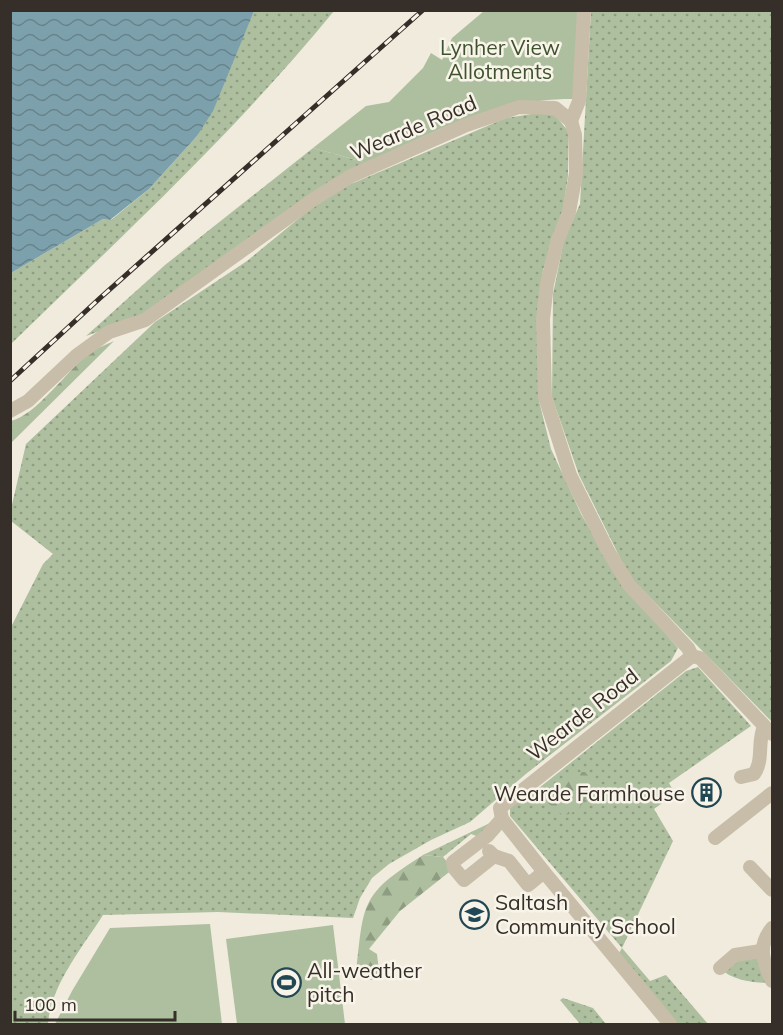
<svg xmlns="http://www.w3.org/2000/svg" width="783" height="1035" font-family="Mulish,sans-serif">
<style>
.grass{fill:url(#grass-dots)}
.forest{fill:url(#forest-firs)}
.garden{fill:#adbf9e}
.water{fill:url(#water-waves)}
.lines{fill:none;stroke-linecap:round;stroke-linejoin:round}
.minor{stroke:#c8bda9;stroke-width:14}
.rail-casing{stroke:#362f29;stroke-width:5}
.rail{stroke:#f8f4e9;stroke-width:3;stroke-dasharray:9;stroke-linecap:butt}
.labels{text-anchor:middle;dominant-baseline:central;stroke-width:5;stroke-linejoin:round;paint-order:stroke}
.park-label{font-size:21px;fill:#3e522e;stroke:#f8f4e9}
.street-label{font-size:21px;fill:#362f29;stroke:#f8f4e9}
.poi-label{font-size:21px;fill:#362f29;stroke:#f8f4e9;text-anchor:start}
</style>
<defs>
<pattern id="grass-dots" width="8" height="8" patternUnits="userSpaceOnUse" patternTransform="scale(1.5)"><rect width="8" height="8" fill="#adbf9e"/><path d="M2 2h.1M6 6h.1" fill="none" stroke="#8e9c81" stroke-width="1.8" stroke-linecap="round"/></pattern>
<pattern id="forest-firs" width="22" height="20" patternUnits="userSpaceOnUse" patternTransform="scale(1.5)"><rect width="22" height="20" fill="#adbf9e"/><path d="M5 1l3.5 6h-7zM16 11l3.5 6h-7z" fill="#8e9c81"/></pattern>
<pattern id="water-waves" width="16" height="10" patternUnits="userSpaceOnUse" patternTransform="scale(1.5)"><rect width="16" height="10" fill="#7da1ac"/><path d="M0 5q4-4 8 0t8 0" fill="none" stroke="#67848c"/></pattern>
</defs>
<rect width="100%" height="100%" fill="#f0ebdd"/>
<g class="grass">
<path d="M254,11h80c-97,119 -213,226 -323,333v-71l92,-54 8,1 38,-31 48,-53z"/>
<path d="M591,11h181v711l-143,-146 -50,-101 -27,-78 1,-103 11,-54 16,-36z"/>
<path d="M538,113l17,2 13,16v45l-6,40 -19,54 -5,39 1,92 12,48 30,65 38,66 59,68 -7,13 -144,112 -57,49 -39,18 -42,24 -17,14 -12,20 -7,20 -135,-6 -115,3c-21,33 -52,70 -55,109h-37l-1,-395 33,-65 10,-10 -42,-33v-12l15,-65 129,-122 92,-61 62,-51 35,-23 162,-69z"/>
<path d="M313,148l54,15 -220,151 -61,22 79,-71z"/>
<path d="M698,667l53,59 -82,57 6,11 -21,15 19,32 -51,107 28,33 16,-6 42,49h-31l-58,-71 3,-5 -112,-132v-8l29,-20 147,-117z"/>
<path d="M490,823l-11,14 -8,-3 -28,23 -20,-2z"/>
<path d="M761,951l11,32c-17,0 -40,-2 -52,-15z"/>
<path d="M563,998l30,10 13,16h-26l-20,-24z"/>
</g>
<g class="forest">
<path d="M114,341l-103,102v-22c24,-5 57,-51 78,-68 7,-5 17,-8 25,-12z"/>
<path d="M573,772h12l10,12 -17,26 -14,6 -16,-13 -1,-4z"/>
<path d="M423,855l20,2 10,12 -53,42 -31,38 8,5 2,17 -6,9 -11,-2 -6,-4c8,-72 4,-79 67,-119z"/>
</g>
<g class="garden">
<path d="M484,11h94l-5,88c-81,0 -135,31 -206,64l-54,-15 53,-42 23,-4 34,-34 8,-15 11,7 10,-22z"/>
<path d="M210,924l12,100h-167l17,-33 38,-63z"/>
<path d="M333,925l12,99h-108l-11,-85z"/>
</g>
<path class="water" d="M11,10l243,1 -41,100 -16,25 -48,53 -39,31 -7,-1 -92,54z"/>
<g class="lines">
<g class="minor">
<path d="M571,121l8,-20 5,-91"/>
<path d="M10,411l18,-10 48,-45 33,-24 36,-12 169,-121 37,-23 113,-50 55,-19 36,1 16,13 4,14 1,38 -7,39 -12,30 -10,42 -4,35 2,78 25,78 38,76 21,34 59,63 4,8 8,2 72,76"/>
<path d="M741,777l13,-3c10,-14 3,-32 10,-47"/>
<path d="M715,838l57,-45"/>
<path d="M489,851l5,5 15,5 19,24 16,-13"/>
<path d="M494,856l-30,24 -10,-12 -1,-6 34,-26 15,-17"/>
<path d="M750,867l22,23"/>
<path d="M772,928c-15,19 -9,33 0,53"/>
<path d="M720,968l15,-13 26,-4"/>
<path d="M670,1024l-126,-152 -42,-53 -2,-11 192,-152"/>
</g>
<defs>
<path id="rail" d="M10,381l89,-82 324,-289"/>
</defs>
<use href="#rail" class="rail-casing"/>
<use href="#rail" class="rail"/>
</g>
<defs>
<symbol id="building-ring" viewBox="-11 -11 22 22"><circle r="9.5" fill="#f8f4e9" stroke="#214754" stroke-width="1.5"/><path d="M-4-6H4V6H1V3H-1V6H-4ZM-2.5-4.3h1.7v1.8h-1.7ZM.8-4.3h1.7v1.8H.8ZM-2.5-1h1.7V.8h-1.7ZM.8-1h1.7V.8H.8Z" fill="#214754"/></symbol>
<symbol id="school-ring" viewBox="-11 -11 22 22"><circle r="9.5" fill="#f8f4e9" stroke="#214754" stroke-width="1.5"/><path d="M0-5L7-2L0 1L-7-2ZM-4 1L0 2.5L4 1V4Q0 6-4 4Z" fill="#214754"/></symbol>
<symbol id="stadium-ring" viewBox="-11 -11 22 22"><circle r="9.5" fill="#f8f4e9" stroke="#214754" stroke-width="1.5"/><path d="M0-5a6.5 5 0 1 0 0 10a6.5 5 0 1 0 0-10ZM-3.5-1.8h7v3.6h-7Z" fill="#214754"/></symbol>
</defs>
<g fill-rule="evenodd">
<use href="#building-ring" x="690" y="776" width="33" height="33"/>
<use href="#school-ring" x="458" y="898" width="33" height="33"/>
<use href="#stadium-ring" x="270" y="966" width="33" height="33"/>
</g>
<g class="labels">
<g class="park-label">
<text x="500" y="47">Lynher View<tspan x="500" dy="24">Allotments</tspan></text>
</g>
<g class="street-label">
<text transform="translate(413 127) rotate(-23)">Wearde Road</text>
<text transform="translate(582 714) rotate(-38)">Wearde Road</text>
</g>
<g class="poi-label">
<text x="685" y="793" text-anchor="end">Wearde Farmhouse</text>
<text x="495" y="902">Saltash<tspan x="495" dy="24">Community School</tspan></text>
<text x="307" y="970">All-weather<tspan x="307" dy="24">pitch</tspan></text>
</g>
</g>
<rect width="783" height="1035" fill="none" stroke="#362f29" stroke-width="24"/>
<path d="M15 1011v9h160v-9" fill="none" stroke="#362f29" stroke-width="3"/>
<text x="24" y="1011" font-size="18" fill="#362f29" stroke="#f8f4e9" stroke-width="4.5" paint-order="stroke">100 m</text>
</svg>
